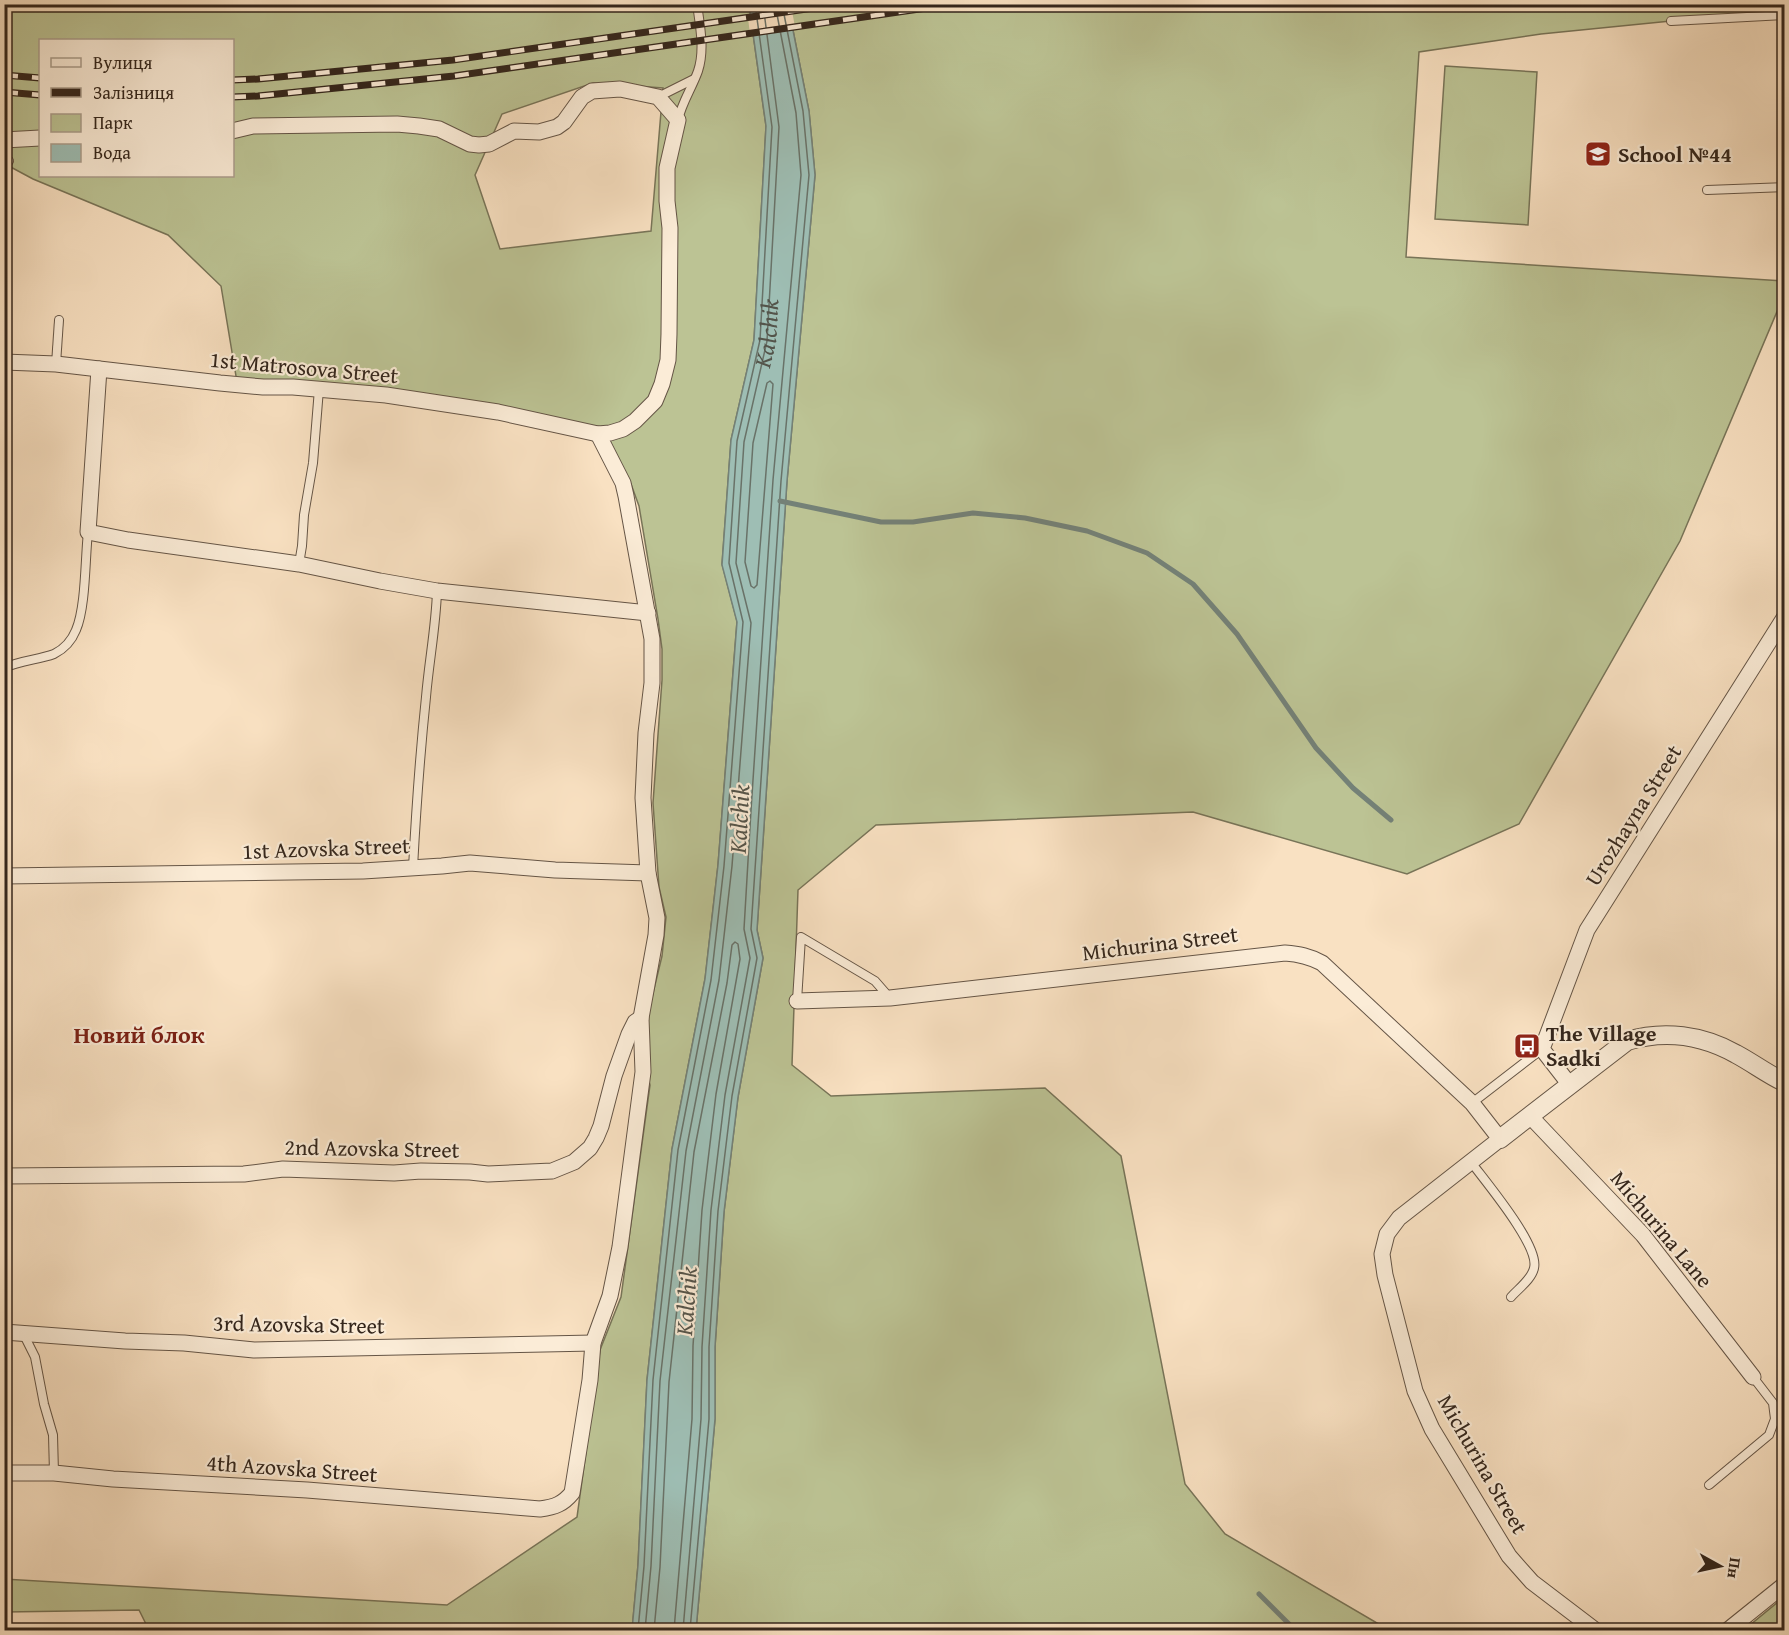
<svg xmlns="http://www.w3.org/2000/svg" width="1789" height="1635" font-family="'Gentium Book Plus',serif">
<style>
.green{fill:#bcc394;stroke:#787458;stroke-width:1.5;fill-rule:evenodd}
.water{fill:#9ebeb4;stroke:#748177;stroke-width:1.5}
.pier{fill:#f9e1c2}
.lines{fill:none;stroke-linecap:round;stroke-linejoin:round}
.shore{stroke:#697268;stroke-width:1.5}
.stream{stroke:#748177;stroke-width:5}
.service-casing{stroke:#655546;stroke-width:10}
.minor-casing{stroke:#655546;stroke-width:17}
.tertiary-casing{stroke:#655546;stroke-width:20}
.service{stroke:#fbecd7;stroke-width:8}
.minor{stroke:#fbecd7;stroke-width:15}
.tertiary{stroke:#fbecd7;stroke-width:18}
.rail-casing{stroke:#34261c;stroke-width:7}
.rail{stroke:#fbecd7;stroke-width:4.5;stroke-dasharray:14;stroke-linecap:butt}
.labels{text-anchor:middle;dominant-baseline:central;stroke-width:4.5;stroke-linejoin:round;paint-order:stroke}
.poi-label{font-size:22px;font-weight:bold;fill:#34261c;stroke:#fbecd7;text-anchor:start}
.street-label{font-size:22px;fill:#34261c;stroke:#fbecd7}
.water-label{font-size:24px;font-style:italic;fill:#54544a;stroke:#fbecd7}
.neighbourhood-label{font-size:24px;font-weight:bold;fill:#7a1f14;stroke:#fbecd7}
</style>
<rect width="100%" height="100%" fill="#f9e1c2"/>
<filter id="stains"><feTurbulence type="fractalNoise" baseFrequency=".00333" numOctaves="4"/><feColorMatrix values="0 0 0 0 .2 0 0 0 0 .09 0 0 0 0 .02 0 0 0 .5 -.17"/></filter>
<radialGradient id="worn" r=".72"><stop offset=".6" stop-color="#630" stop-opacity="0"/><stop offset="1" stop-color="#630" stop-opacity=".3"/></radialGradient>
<g class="green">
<path d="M5,5h744l17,121 -12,214 -23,100 -9,124 15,57 -19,244 -13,114 -33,170 -25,231 -9,185 -6,65h-483l-10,-20 -134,2 -1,-33 443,26 130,-88 23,-167 21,-53 29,-212 -10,-38 22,-91 4,-39 -7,-30 -6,-84 9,-123v-31l-4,-30 -19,-113 -8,-22 -34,-48 -206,-41 -154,-13 -16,-96 -53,-51 -135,-56 -28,-15zM40,40h192v136h-192zM593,83l70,5 -12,143 -151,18 -25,-74 27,-61z"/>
<path d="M788,5h996v10l-113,6 -130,13 -122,18 -13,205 378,24v14l-104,246 -161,283 -112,50 -214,-62 -317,13 -78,65 -6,175 39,31 214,-8 76,68 64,328 40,50 164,96h-693l19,-211v-72l9,-135 14,-115 25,-139 -6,-28 8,-119 22,-330 28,-306 -6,-64z"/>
<path d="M1445,66l92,6 -9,153 -93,-6z"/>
<path d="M1784,1597v33h-40z"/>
</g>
<path class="water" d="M749,5h39l21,106 6,64 -28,306 -22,330 -8,119 6,28 -25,139 -14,115 -9,135v72l-19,211h-64l6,-65 9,-185 25,-231 33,-170 13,-114 19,-243 -15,-57 9,-125 23,-100 12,-214z"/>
<path class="pier" d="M792,11l3,16 -45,7 -2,-16z"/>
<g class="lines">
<g class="shore">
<path d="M770,381l3,3 -16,201 -3,3 -3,-2 -6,-24 8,-119 14,-60z"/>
<path d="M638,1630l6,-64 9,-186 25,-230 33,-170 13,-114 19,-244 -14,-59 8,-122 23,-101 12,-213 -17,-123"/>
<path id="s1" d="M645,1630l6,-64 9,-185 26,-230 33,-171 13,-114 19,-243 -15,-60 8,-121 23,-101 12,-214 -16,-123"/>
<path d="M654,1630l6,-63 9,-185 25,-230 33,-169 5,-38 3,-3 3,2 2,15 -24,135 -14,116 -9,136 -1,73 -18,211"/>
<path d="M683,1630l18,-211 1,-72 9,-137 14,-115 25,-137 -6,-29 7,-119 22,-330 28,-305 -5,-62 -21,-109"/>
<path d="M690,1630l19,-211v-72l9,-136 14,-115 25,-138 -6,-29 8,-119 22,-329 28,-306 -6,-64 -21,-107"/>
</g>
<g class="stream">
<path d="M780,501l101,21h32l60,-9 52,5 62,13 60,22 46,31 44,50 79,114 37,40 38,32"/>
<path d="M1259,1594l36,36"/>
</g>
<defs>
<g id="service">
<path d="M1671,21l113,-6"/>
<path d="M658,97l36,-18"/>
<path d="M678,120c4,-18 14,-32 20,-49 7,-21 2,-45 -1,-67"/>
<path d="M4,159l5,2"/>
<path d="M1707,190l77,-3"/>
<path d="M56,364l3,-44"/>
<path d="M299,564l3,-18 2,-31 9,-52 6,-74"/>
<path d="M4,668c17,-8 34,-8 50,-14 10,-5 18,-14 22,-24 10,-23 9,-72 12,-98"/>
<path d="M413,868c3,-57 7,-114 13,-171 3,-36 10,-71 11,-106"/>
<path d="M797,1001l4,-64 74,44 14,16"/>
<path d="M1472,1103l70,-54"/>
<path d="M1471,1162c14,19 69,84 63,106 -2,11 -16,21 -23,29"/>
<path d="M24,1335l11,22 9,47 9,31 1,38"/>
<path d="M1709,1485l60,-50 6,-16 -2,-16 -20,-26"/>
</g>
<g id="minor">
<path d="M4,140l36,-2"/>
<path d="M4,362l52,2 164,19 43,4h30l93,8 112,17 100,22 12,-1 13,-4 12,-8 20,-20 7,-17 6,-24 1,-26 1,-106 -3,-27v-33l11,-48 -20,-23 -38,-8 -28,2 -10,6 -18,25 -7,5 -18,5 -25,-1 -25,13 -10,1 -9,-1 -31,-15 -20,-3 -22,-2 -144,2 -21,5"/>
<path d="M99,369l-11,163 40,8 171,24 81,17 57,10 211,22"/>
<path d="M4,876l359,-5 79,-5 28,-3 85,7 93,3"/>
<path d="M797,1001l93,-3 395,-45c14,1 24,3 37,10l150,140 28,36 -101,79 -12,16 -5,20 3,21 30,116 17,38 77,127 23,26 63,48"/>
<path d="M1570,1085l-28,-36 45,-119 197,-312"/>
<path d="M1530,1116l113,119 110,142"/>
<path d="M4,1176l240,-2 39,-5 111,4 27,-2 49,1 18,2 64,-3 22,-9 16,-14 6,-10 5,-12 13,-50 15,-42 6,-12 6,-4"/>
<path d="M4,1332l121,9 59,2 70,7 339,-7"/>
<path d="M4,1473h50l59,6 194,11 233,19c15,-2 23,-5 32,-16l18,-113 3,-37 17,-47 10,-49 23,-175 -2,-54 15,-83 1,-17 -9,-45 -5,-75 3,-65 6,-50v-44l-26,-143 -3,-13 -25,-49"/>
<path d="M1728,1630l56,-45"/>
</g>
<path id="tertiary" d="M1500,1139l127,-98c37,-11 75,-6 109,13 17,9 31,20 48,28"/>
</defs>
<use href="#service" class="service-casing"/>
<use href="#minor" class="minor-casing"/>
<use href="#tertiary" class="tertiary-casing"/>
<use href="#service" class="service"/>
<use href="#minor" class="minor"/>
<use href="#tertiary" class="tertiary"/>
<defs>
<g id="rail">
<path d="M4,75l36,3"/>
<path d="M232,80l26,-1 195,-19 388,-56"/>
<path d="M4,92l36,3"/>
<path d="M232,97l26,-1 196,-20 500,-72"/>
</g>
</defs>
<use href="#rail" class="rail-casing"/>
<use href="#rail" class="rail"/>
</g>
<defs>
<symbol id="school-square" viewBox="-11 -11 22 22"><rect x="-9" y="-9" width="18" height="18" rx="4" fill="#8f2418" stroke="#fbecd7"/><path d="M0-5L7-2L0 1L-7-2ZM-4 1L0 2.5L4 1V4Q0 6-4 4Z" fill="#fff"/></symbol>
<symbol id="bus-square" viewBox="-11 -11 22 22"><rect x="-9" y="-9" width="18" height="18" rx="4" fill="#8f2418" stroke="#fbecd7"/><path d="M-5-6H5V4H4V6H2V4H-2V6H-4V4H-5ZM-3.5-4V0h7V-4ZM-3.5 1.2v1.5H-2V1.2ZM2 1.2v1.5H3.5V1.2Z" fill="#fff"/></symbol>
</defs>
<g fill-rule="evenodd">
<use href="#school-square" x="1583" y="139" width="30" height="30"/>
<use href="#bus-square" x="1512" y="1031" width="30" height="30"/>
</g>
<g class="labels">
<g class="poi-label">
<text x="1618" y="154">School №44</text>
<text x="1546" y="1033">The Village<tspan x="1546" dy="25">Sadki</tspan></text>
</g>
<g class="street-label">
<text transform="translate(304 367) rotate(5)">1st Matrosova Street</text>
<text transform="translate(1633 815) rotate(-58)">Urozhayna Street</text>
<text transform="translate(326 848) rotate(-2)">1st Azovska Street</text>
<text transform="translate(1160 943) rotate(-7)">Michurina Street</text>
<text transform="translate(372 1148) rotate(1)">2nd Azovska Street</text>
<text transform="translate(1662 1229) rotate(50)">Michurina Lane</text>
<text transform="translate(299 1324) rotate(1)">3rd Azovska Street</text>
<text transform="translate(1483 1464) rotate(60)">Michurina Street</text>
<text transform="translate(292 1468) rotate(4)">4th Azovska Street</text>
</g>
<g class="water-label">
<text stroke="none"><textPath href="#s1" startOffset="1308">Kalchik</textPath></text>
<text transform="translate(739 819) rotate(-87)">Kalchik</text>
<text transform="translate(686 1301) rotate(-86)">Kalchik</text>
</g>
<g class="neighbourhood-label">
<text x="139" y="1034">Новий блок</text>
</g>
</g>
<rect width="1789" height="1635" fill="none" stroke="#f9e1c2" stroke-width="24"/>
<rect x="6" y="6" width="1777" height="1623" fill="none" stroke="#34261c" stroke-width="3"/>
<rect x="12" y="12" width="1765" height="1611" fill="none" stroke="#34261c" stroke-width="1.5"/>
<rect x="39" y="39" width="195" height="138" fill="#fbecd7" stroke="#ab9d8c" stroke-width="1.5"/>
<rect x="51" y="58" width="30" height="9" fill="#fbecd7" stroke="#ab9d8c" stroke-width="1.5"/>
<text x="93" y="69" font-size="18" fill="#34261c">Вулиця</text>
<rect x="51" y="88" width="30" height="9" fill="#34261c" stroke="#ab9d8c" stroke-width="1.5"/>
<text x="93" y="99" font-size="18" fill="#34261c">Залізниця</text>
<rect x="51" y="114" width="30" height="18" fill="#bcc394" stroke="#ab9d8c" stroke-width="1.5"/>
<text x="93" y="129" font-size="18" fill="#34261c">Парк</text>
<rect x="51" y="144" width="30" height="18" fill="#9ebeb4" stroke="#ab9d8c" stroke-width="1.5"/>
<text x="93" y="159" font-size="18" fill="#34261c">Вода</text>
<g transform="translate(1720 1566) rotate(98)" stroke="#fbecd7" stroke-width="4.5" paint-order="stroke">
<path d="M0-4.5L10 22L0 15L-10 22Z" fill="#34261c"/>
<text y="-9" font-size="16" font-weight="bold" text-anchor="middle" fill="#34261c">Пн</text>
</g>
<rect width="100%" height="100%" filter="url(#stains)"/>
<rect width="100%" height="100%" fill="url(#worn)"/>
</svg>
